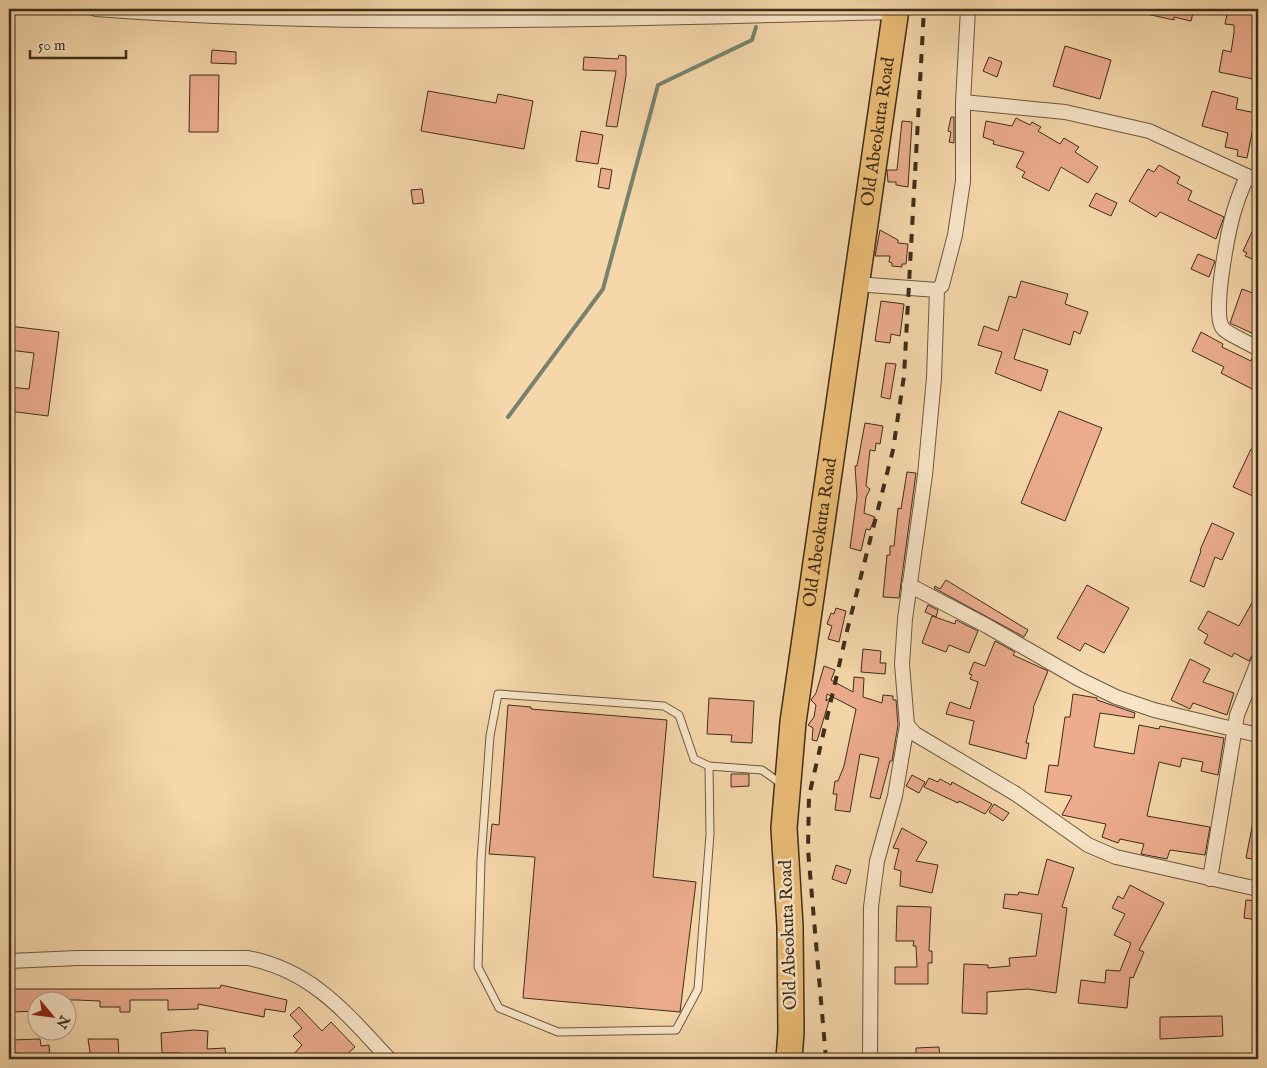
<svg xmlns="http://www.w3.org/2000/svg" width="1267" height="1068" font-family="'IM FELL English',serif">
<style>
.lines{fill:none;stroke-linecap:round;stroke-linejoin:round}
.stream{stroke:#77826d;stroke-width:4}
.building{fill:#ecac8d;stroke:#3e2d1b}
.lane-casing{stroke:#6c583f;stroke-width:9}
.street-casing{stroke:#6c583f;stroke-width:16}
.highway-casing{stroke:#3e2d1b;stroke-width:28}
.lane{stroke:#f8e5c8;stroke-width:7}
.street{stroke:#f8e5c8;stroke-width:14}
.highway{stroke:#eabc75;stroke-width:25}
.rail{stroke:#3e2d1b;stroke-width:4;stroke-dasharray:9 9;stroke-linecap:butt}
.labels{text-anchor:middle;dominant-baseline:central;stroke-width:5;stroke-linejoin:round;paint-order:stroke}
.street-label{font-size:18px;fill:#3e2d1b;stroke:#f8e5c8}
</style>
<rect width="100%" height="100%" fill="#f5d7aa"/>
<filter id="stains"><feTurbulence type="fractalNoise" baseFrequency=".004" numOctaves="4"/><feColorMatrix values="0 0 0 0 .2 0 0 0 0 .09 0 0 0 0 .02 0 0 0 .5 -.17"/></filter>
<radialGradient id="worn" r=".72"><stop offset=".6" stop-color="#630" stop-opacity="0"/><stop offset="1" stop-color="#630" stop-opacity=".3"/></radialGradient>
<g class="lines">
<path class="stream" d="M508,417l95,-128 55,-204 94,-45 4,-13"/>
</g>
<g class="building">
<path d="M1142,9h52l-3,12 -17,-4v3l-32,-7z"/>
<path d="M1228,9h24l-1,4 7,1 -2,43h2v23l-39,-8 4,-22 8,2 3,-19v-8l-9,-1z"/>
<path d="M1065,46l46,14 -11,39 -47,-13z"/>
<path d="M212,50l24,2v12l-25,-1z"/>
<path d="M619,55l7,1v20l-9,51 -11,-1 10,-55 -33,-1 1,-13 34,2z"/>
<path d="M989,57l13,5 -5,15 -14,-6z"/>
<path d="M190,75h29l-1,57h-29z"/>
<path d="M428,91l68,12 2,-9 35,7 -9,48 -103,-18z"/>
<path d="M1212,91l26,7 -2,11 20,4 -9,45 -10,-2 1,-6 -13,-3 3,-14 -26,-7z"/>
<path d="M951,117h3v26l-5,-1 2,-10 -3,-1z"/>
<path d="M1016,118l14,7 2,-3 9,5 -3,4 22,13 4,-6 15,9 -4,5 23,15 -10,16 -27,-16 -12,24 -27,-14 3,-5 -9,-5 8,-15 -31,-8 1,-3 -11,-4 3,-16 26,5z"/>
<path d="M902,121l10,1 -4,65 -12,-2v-3h-8l-1,-12h10z"/>
<path d="M581,131l22,4 -5,29 -22,-3z"/>
<path d="M1159,165l21,12 -3,6 15,8 -4,9 36,17 -8,22 -56,-27 -4,5 -27,-16 19,-32 6,3z"/>
<path d="M601,168l11,2 -3,19 -11,-2z"/>
<path d="M422,189l2,14 -11,1 -2,-14z"/>
<path d="M1096,193l21,10 -6,13 -22,-10z"/>
<path d="M1258,219v42l-13,-5 2,-3 -4,-2z"/>
<path d="M880,230l18,10v3l10,1 -2,20h-4v3l-10,-1v-3l-3,-1 1,-6h-15z"/>
<path d="M1198,254l17,7 -6,16 -18,-8z"/>
<path d="M1021,281l47,13 -3,10 23,8 -8,22 -6,-3 -4,14 -47,-16 -9,30 34,11 -7,21 -46,-18 7,-21 -24,-7 6,-19 14,5 11,-35 7,2z"/>
<path d="M1242,289l16,6v41l-28,-13z"/>
<path d="M881,301l23,3 -4,32 -9,-2 -1,9 -15,-2z"/>
<path d="M9,326l50,6 -11,84 -39,-5v-24l20,2 5,-36 -25,-3z"/>
<path d="M1201,332l22,12 -1,3 29,14 2,-5 5,2v34l-37,-19 3,-6 -32,-16z"/>
<path d="M886,363l10,1 -6,35 -9,-2z"/>
<path d="M1059,411l43,17 -37,93 -44,-18z"/>
<path d="M865,423l18,3 -3,18 -4,-1 -1,8 -5,-1 -4,36 4,3 -4,8 -2,16 11,4 -5,13 -4,-1 -5,22 -11,-3 7,-52 -2,-30h2z"/>
<path d="M1251,449l7,3v38l-3,7 -22,-10z"/>
<path d="M907,472l9,1 -17,125 -16,-1 4,-42h3v-9h4l4,-38 3,1z"/>
<path d="M1212,523l22,10 -12,27 -7,-3 -11,30 -14,-6 11,-30 -1,-1z"/>
<path d="M946,580l82,50 -4,7 -90,-49 1,-2 5,3z"/>
<path d="M1087,585l42,23 -25,45 -19,-10 -5,8 -23,-13z"/>
<path d="M1258,592v61l-6,2 -3,6 -15,-8 -2,4 -28,-14 4,-8 -10,-6 10,-18 31,15z"/>
<path d="M928,605l10,5 -2,7 -11,-5z"/>
<path d="M836,608l10,3 -7,31 -11,-3 4,-13 -5,-2 4,-11 3,1z"/>
<path d="M932,616l23,8 1,-4 22,11 -9,22 -20,-8 -3,7 -24,-9z"/>
<path d="M995,641l20,11 -2,3 35,16 -15,37 1,1 -8,34h3l-3,16 -57,-15 5,-23 -28,-7 4,-12 20,7 8,-27 -8,-3 2,-4 -3,-1 5,-12 11,4z"/>
<path d="M863,649l18,2 -1,12h6l-1,11 -24,-2z"/>
<path d="M1190,659l20,10 -7,13 31,11 -7,22 -34,-12 -3,6 -19,-9z"/>
<path d="M824,666l11,4 -4,10 22,12 1,-15 10,1 -1,19 19,6 1,-8 10,1v4h3l2,25 -6,36h-2l-10,38 -10,-2 9,-39 -19,-4 -10,58 -15,-2 2,-16h-4l2,-13h3l6,-15 12,-57 -29,-15 -1,7 4,-3 -13,43 -5,-1 1,-12 -5,-3 6,-8 2,-12 -5,-5 5,-7z"/>
<path d="M1073,694l24,4v2l38,13 -1,5 -34,-5 -6,34 40,7 5,-29 20,4 1,-3 64,12 -6,37 -17,-4 2,-9 -21,-4 -2,9 -21,-5 -12,54 63,11 -5,28 -35,-5 -3,9 -26,-5 3,-10 -24,-5 -2,4 -16,-6 4,-13 -44,-9 10,-19 -27,-4 4,-27 9,1 7,-49h5z"/>
<path d="M709,698l45,3 -2,42 -21,-1 1,-7 -25,-1z"/>
<path d="M508,705l23,2v2l136,11 -14,157 43,5 -16,130 -157,-14 12,-141 -46,-3 3,-30 7,1z"/>
<path d="M731,774h18v12l-18,1z"/>
<path d="M912,775l13,7 -6,11 -13,-7z"/>
<path d="M929,778l9,4 2,-3 11,6 1,-3 40,22 -7,10 -26,-13 -1,2 -34,-16z"/>
<path d="M994,804l15,9 -6,8 -14,-9z"/>
<path d="M1253,822l5,1v37l-12,-2z"/>
<path d="M902,828l25,14 -11,19 22,4 -6,28 -32,-7 1,-15 -7,-2 5,-20 -6,-1z"/>
<path d="M1047,859l27,9 -12,39 5,1 -11,85 -28,-4 -41,3v22l-25,-1 2,-49 24,1v3l22,-2 -1,-8 27,-2 6,-42 -39,-6 2,-14 13,1 1,-3 19,3z"/>
<path d="M836,865l15,5 -5,14 -14,-5z"/>
<path d="M1130,885l34,18 -25,47 5,2 -11,26 -3,-1 -3,31 -49,-5 3,-23 24,3 1,-13 14,1 11,-28 -17,-8 11,-21 -13,-6 6,-12 5,3z"/>
<path d="M1246,900l12,1v19l-14,-2z"/>
<path d="M897,906l34,1 -2,44h3v12h-4v21h-33v-17h22l-1,-21h-3l1,-5h-18z"/>
<path d="M221,985l66,15 -2,12 -20,-3 -1,8 -66,-13v5l-30,1v-10h-38v12h-10v-5h-20v-6l-23,-1h-39v11l-27,1v-23h134l75,-1z"/>
<path d="M299,1007l23,24 9,-9 24,25 -13,12h-26l-6,-6 -5,6h-5l-6,-5 8,-9 -9,-9 9,-8 -12,-13z"/>
<path d="M1222,1016l1,20 -63,3v-22z"/>
<path d="M194,1030l14,1 -1,18 18,-1 1,11h-47v-6h-17l-1,-20z"/>
<path d="M40,1039l1,7 8,-1 1,14h-30v-6h-7l-1,-13z"/>
<path d="M88,1039h30l1,20h-28z"/>
<path d="M939,1047l1,12h-24v-11z"/>
</g>
<g class="lines">
<defs>
<g id="lane">
<path d="M341,9l2,12"/>
<path d="M709,766l1,68 -12,155 -22,41 -118,2 -59,-24 -21,-41 3,-107 9,-124 8,-42 166,12 15,9 15,44 15,7 53,4 21,15"/>
</g>
<g id="street">
<path d="M96,9c266,20 533,9 799,3"/>
<path d="M968,9l-5,93v79l-8,54 -13,50 -5,5 -3,88 -9,97 -20,144 -3,45 5,61 8,9 101,60 72,51 28,12 142,32"/>
<path d="M963,102l102,10 84,19 109,50"/>
<path d="M1247,176c-4,10 -8,19 -11,29 -7,20 -24,106 -14,122 4,7 28,16 36,22"/>
<path d="M856,284l81,6"/>
<path d="M909,585l78,41 92,53 37,18 38,13 104,25"/>
<path d="M1210,879l27,-164 21,-53"/>
<path d="M9,961l69,-3h170c65,13 98,55 141,101"/>
<path d="M870,1059l1,-152 6,-46 18,-65 12,-71"/>
</g>
<g id="highway">
<path id="s1" d="M789,1059l2,-27 -1,-106 -6,-98 9,-106 103,-713"/>
</g>
</defs>
<use href="#lane" class="lane-casing"/>
<use href="#street" class="street-casing"/>
<use href="#highway" class="highway-casing"/>
<use href="#lane" class="lane"/>
<use href="#street" class="street"/>
<use href="#highway" class="highway"/>
<path class="rail" d="M826,1059l-18,-209 1,-54 38,-165 46,-181 11,-74 20,-367"/>
</g>
<g class="labels">
<g class="street-label">
<text stroke="none"><textPath href="#s1" startOffset="934">Old Abeokuta Road</textPath></text>
<text stroke="none"><textPath href="#s1" startOffset="529">Old Abeokuta Road</textPath></text>
<text transform="translate(789 935) rotate(-92)">Old Abeokuta Road</text>
</g>
</g>
<rect width="1267" height="1068" fill="none" stroke="#f5d7aa" stroke-width="30"/>
<rect x="10" y="10" width="1247" height="1048" fill="none" stroke="#3e2d1b" stroke-width="2.5"/>
<rect x="15" y="15" width="1237" height="1038" fill="none" stroke="#3e2d1b"/>
<g transform="translate(52 1016) rotate(119)"><circle r="24" fill="#f8e5c8" stroke="#ae9b83"/>
<path d="M0-4L9 19L0 12L-9 19Z" fill="#8f2418"/>
<text y="-8" font-size="14" font-weight="bold" text-anchor="middle" fill="#3e2d1b">N</text>
</g>
<path d="M30 50v8h96v-8" fill="none" stroke="#3e2d1b" stroke-width="2.5"/>
<text x="38" y="50" font-size="15" fill="#3e2d1b" stroke="#f8e5c8" stroke-width="4" paint-order="stroke">50 m</text>
<rect width="100%" height="100%" filter="url(#stains)"/>
<rect width="100%" height="100%" fill="url(#worn)"/>
</svg>
